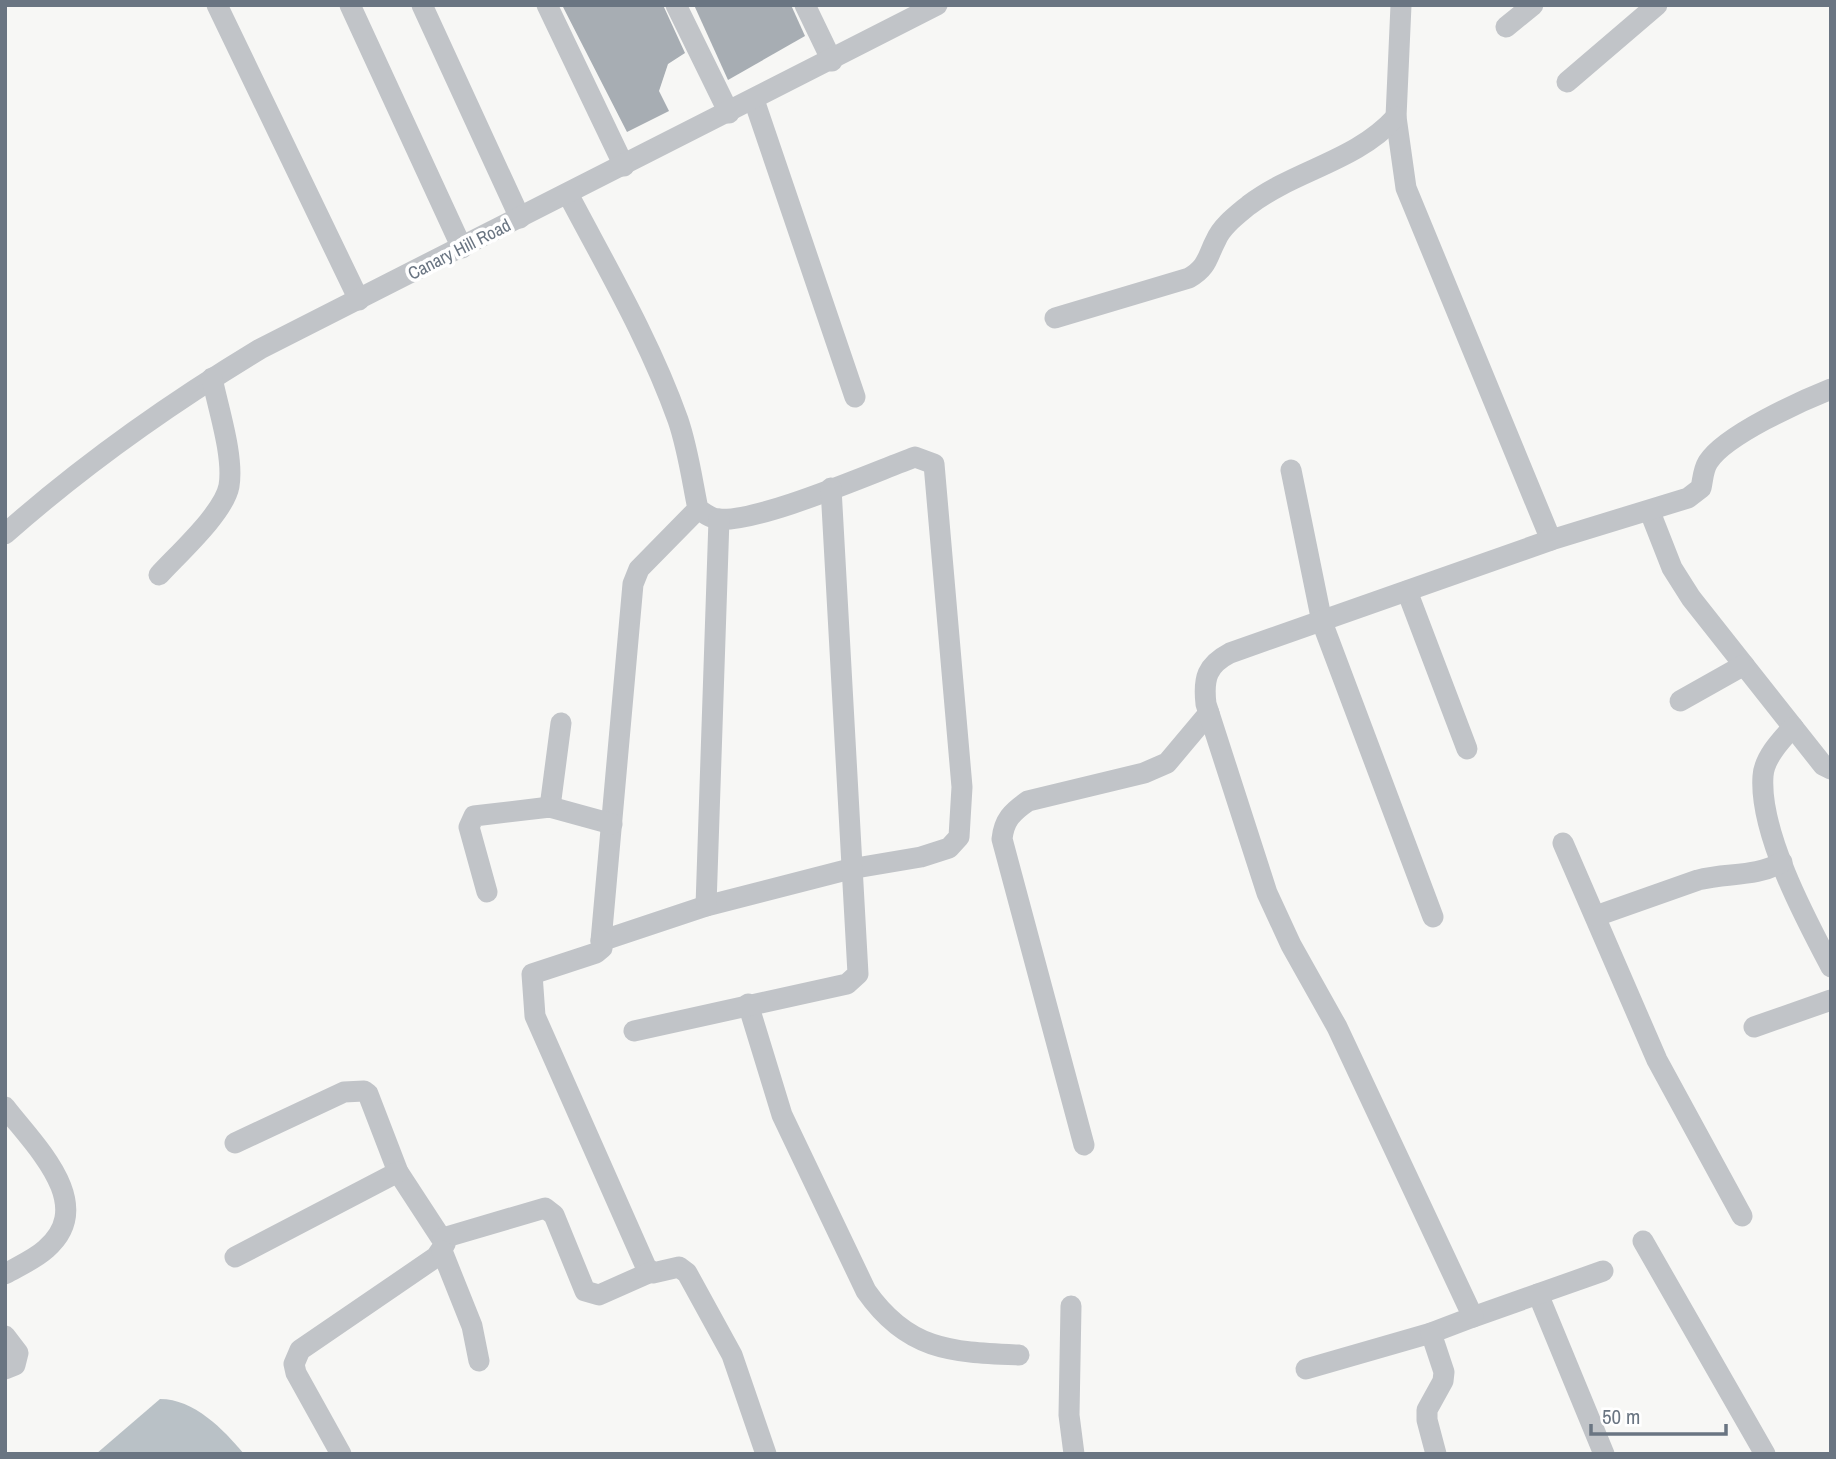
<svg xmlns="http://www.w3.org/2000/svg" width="1836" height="1459" font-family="'Archivo Narrow',sans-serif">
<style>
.water{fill:#b9c1c6}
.building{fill:#a7adb3}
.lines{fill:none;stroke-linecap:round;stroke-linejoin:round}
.minor{stroke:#c1c4c8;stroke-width:21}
.labels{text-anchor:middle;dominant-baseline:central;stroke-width:7;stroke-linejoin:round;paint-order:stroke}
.street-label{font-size:18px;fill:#6a7582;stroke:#fff}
</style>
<rect width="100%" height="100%" fill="#f7f7f5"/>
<path class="water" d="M160,1399c34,0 63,30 84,55h-148z"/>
<g class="building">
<path d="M562,5h101l22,48 -17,11 -9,27 10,20 -42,21z"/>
<path d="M694,5h97l14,31 -77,44z"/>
</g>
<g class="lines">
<g class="minor">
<path d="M217,5l142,295"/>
<path d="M350,5l112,243"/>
<path d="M422,5l98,213"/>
<path d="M547,5l77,161"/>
<path d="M676,5l53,108"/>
<path d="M805,5l27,56"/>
<path d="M1401,5l-5,112 10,71 145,352"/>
<path d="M1506,27l27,-22"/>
<path d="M1567,82l90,-77"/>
<path d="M754,100l101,297"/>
<path d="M568,194c39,74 82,147 110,226 10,29 14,60 20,89l-59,60 -6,15 -32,357 105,-35 144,-37 71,-12 28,-9 10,-11 3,-50 -28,-323 -19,-7c-41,15 -159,67 -198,62 -7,-1 -13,-6 -19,-10"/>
<path d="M1055,318l134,-40c19,-11 18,-21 27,-38 6,-14 21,-25 33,-35 48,-36 106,-43 147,-88"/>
<path d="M1291,470l31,152 111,295"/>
<path d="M1650,512l22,56 19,30 132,167 8,4"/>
<path d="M5,534c79,-70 164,-130 255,-185l677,-344"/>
<path d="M159,575c19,-21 65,-62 70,-89 5,-30 -11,-78 -17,-108"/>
<path d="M1407,591l60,158"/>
<path d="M1680,701l64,-36"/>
<path d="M1793,727c-12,13 -29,31 -30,49 -4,56 42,142 68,191"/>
<path d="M550,807l11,-84"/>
<path d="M1563,843l94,217 85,156"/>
<path d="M487,892l-18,-65 5,-11 76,-9 62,17"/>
<path d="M706,906l13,-387"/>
<path d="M1596,916l102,-36c29,-8 57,-2 84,-18"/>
<path d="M601,941l1,7 -6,5 -64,21 3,42 111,251 7,6 26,-6 8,6 45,82 34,99"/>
<path d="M748,1004l34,111 84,176c42,60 85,61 153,64"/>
<path d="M1754,1027l77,-27"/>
<path d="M634,1031l213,-47 11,-10 -27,-486"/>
<path d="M5,1107c29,38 93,97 41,142 -11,10 -27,17 -41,25"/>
<path d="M235,1143l109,-51 20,-1 4,3 30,78 47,72 -9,13 -136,93 -6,14 2,9 45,81"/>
<path d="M1084,1145l-82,-306c2,-19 10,-27 26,-38l116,-28 23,-10 42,-50"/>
<path d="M443,1238l102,-30 9,7 31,76 14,4 52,-23"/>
<path d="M1643,1241l122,213"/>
<path d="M442,1251l30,75 7,35"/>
<path d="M235,1257l163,-85"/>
<path d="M1538,1294l66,160"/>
<path d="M1071,1306l-2,109 5,39"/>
<path d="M1473,1317l130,-46"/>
<path d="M5,1336l13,17 -3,12 -10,4"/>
<path d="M1306,1369l125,-36"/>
<path d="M1436,1454l-9,-34v-10l16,-29 1,-9 -13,-39 42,-16 -136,-290 -46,-82 -24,-52 -61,-189c-3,-26 1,-39 24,-51l321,-113 137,-42 13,-10c2,-9 2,-18 7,-26 17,-27 93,-61 123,-73"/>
</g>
</g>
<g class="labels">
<g class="street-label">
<text transform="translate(459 249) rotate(-27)">Canary Hill Road</text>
</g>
</g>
<rect width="1836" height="1459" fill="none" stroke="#6a7582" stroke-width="14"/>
<path d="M1591 1424v10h135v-10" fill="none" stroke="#6a7582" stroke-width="3.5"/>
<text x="1602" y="1424" font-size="21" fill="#6a7582" stroke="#ffffff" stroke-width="5" paint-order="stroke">50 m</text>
</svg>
